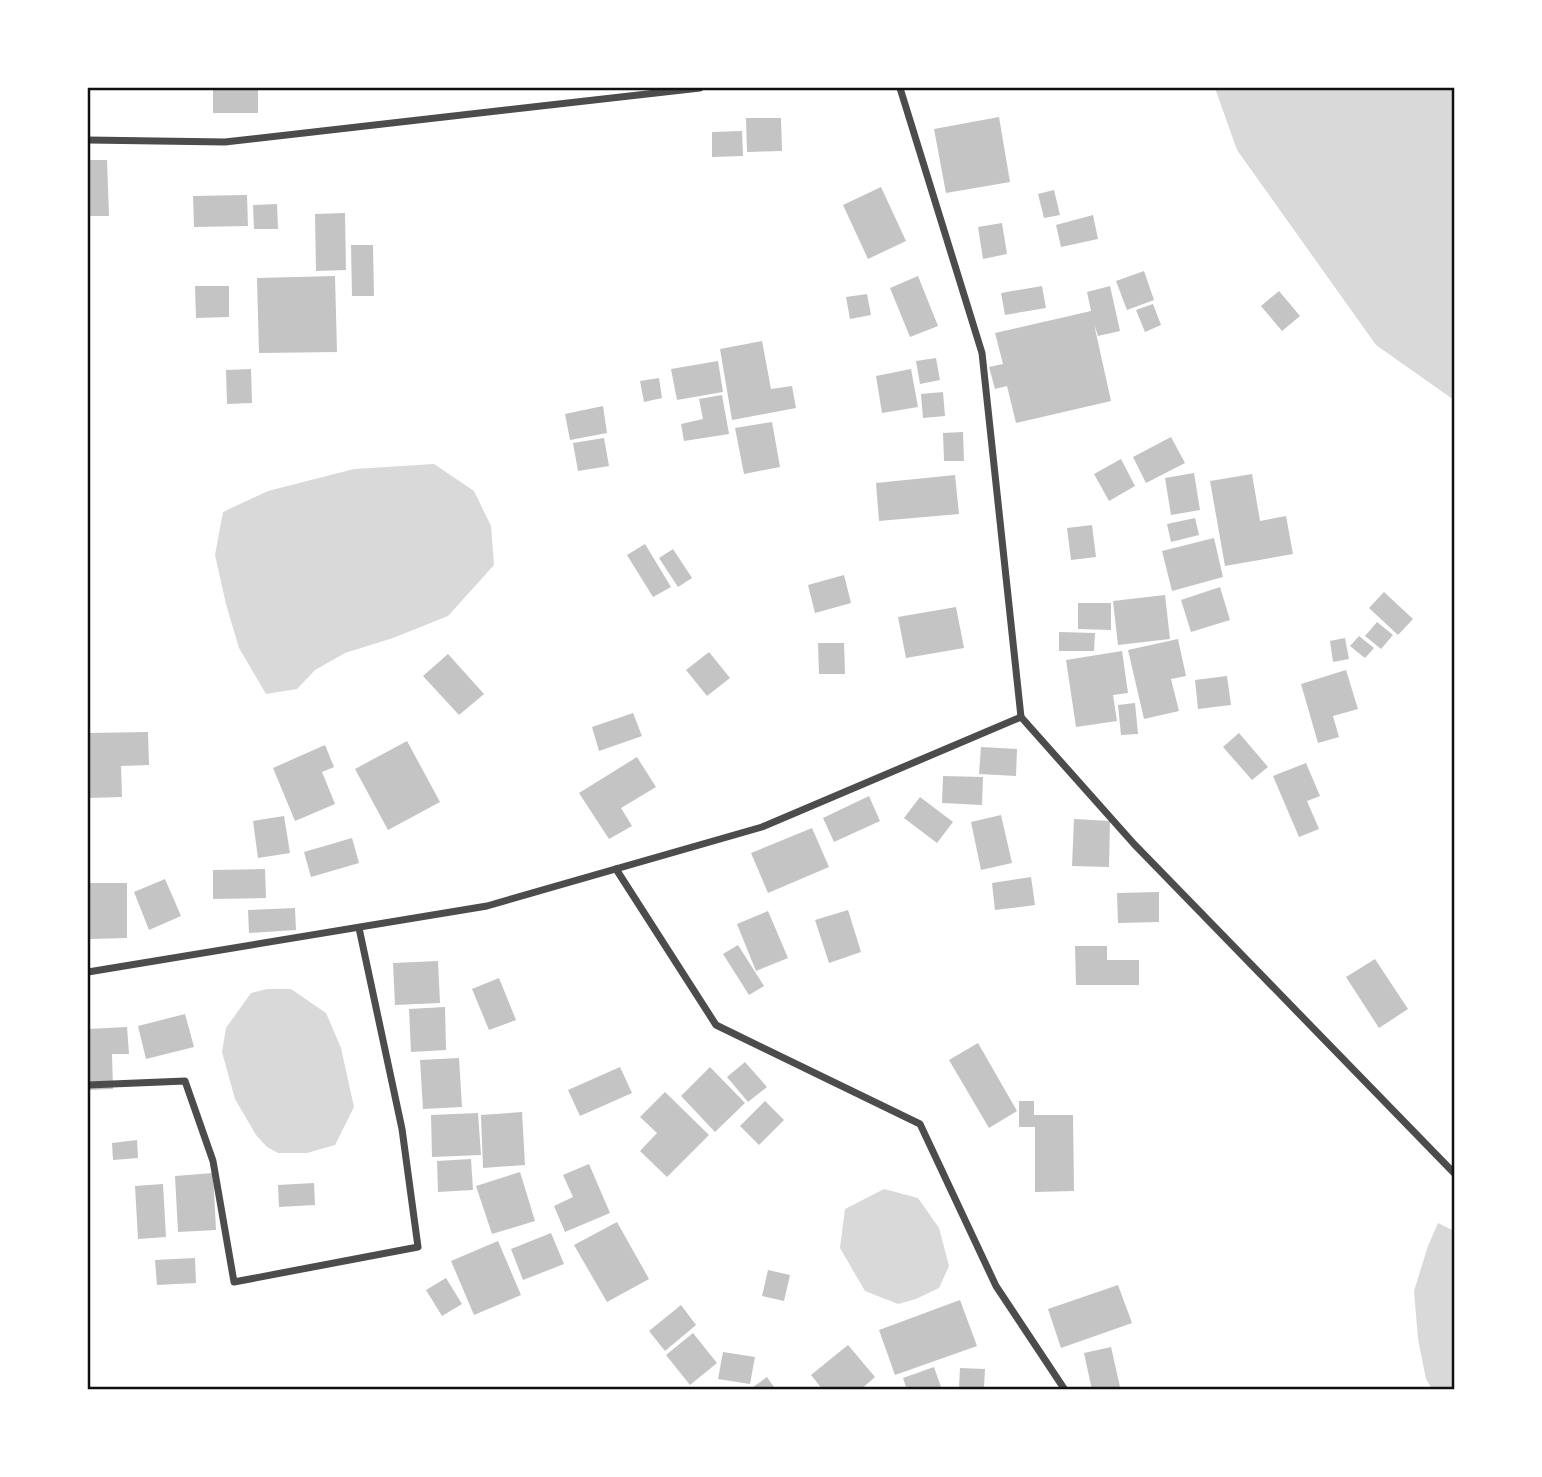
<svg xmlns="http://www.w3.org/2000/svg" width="1542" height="1477" font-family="Lora,serif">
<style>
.water{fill:#d9d9d9}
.building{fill:#c4c4c4}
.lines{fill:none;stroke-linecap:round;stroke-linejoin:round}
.minor{stroke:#4c4c4c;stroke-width:7}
.neatline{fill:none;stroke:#111;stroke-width:2.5}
</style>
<rect width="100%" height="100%" fill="#fff"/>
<g class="water">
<path d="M1215,88h239v312l-78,-55 -139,-195z"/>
<path d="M434,464l40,27 17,35 3,39 -46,51 -55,22 -48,15 -30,17 -18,19 -31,5 -27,-46 -13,-44 -11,-49 8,-43 45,-21 86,-22z"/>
<path d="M267,989h24l35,24 15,35 13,59 -19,38 -28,8h-29l-11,-6 -11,-12 -21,-36 -13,-47 4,-24 25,-35z"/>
<path d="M884,1189l34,9 21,30 10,38 -10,22 -23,11 -18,5 -33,-13 -25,-43 5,-39z"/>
<path d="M1438,1223l16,8v158h-22l-6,-10 -8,-40 -4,-48 14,-45z"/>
</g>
<g class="building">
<rect x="213" y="88" width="45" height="25"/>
<path d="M999,117l11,65 -64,11 -12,-64z"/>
<path d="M746,118h35l1,33 -35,1z"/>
<path d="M742,131l1,25 -31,1v-25z"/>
<path d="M88,160h19l2,56h-21z"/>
<path d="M881,187l25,54 -38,18 -25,-54z"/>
<path d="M1054,190l6,25 -16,3 -6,-24z"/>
<path d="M247,195l1,31 -54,1 -1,-31z"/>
<path d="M277,204l1,25h-24l-1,-24z"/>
<path d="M345,213l1,57 -30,1 -1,-57z"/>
<path d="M1093,215l5,24 -37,8 -5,-22z"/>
<path d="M1002,223l5,31 -24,5 -5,-32z"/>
<path d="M351,245h22l1,51h-22z"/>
<path d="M1144,271l10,29 -27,10 -11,-29z"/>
<path d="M335,276l2,76 -78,1 -2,-75z"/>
<path d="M918,276l20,50 -28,11 -20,-49z"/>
<path d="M195,286h34v31l-33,1z"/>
<path d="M1042,286l4,22 -41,7 -4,-22z"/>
<path d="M1110,286l10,45 -22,5 -4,-12 17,77 -95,22 -9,-37 -12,3 -6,-22 14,-3 -8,-31 96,-22 -4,-19z"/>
<path d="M1279,291l21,25 -18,15 -21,-25z"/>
<path d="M867,294l4,21 -21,4 -4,-22z"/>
<path d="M1153,304l8,21 -16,7 -9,-22z"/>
<path d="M762,341l9,48 21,-3 4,22 -64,12 -12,-71z"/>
<path d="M936,358l4,22 -20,4 -4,-23z"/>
<path d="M718,361l5,31 -46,8 -6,-31z"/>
<path d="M251,369l1,34 -25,1 -1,-34z"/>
<path d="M911,369l7,38 -36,6 -6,-37z"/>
<path d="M659,378l3,20 -18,4 -4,-21z"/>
<path d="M943,392l2,24 -22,2 -2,-24z"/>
<path d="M722,395l7,39 -45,7 -3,-17 22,-5 -4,-20z"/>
<path d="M603,406l4,27 -37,7 -5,-26z"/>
<path d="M772,422l8,45 -36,7 -9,-46z"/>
<path d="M963,432l1,29h-20l-1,-28z"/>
<path d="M1171,437l14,26 -39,20 -13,-26z"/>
<path d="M604,438l5,28 -31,5 -5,-28z"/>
<path d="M1121,459l14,27 -26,15 -15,-27z"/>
<path d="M1194,473l6,37 -29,5 -6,-37z"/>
<path d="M1252,474l8,47 26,-5 7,38 -68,12 -15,-85z"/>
<path d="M955,475l4,39 -80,7 -3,-38z"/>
<path d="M1195,518l4,17 -28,7 -4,-18z"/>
<path d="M1092,525l4,32 -25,3 -4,-32z"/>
<path d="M1214,538l9,39 -51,14 -10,-40z"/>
<path d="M645,544l26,43 -18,10 -26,-42z"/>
<path d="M673,549l19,29 -14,9 -19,-29z"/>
<path d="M844,575l7,28 -36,10 -7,-28z"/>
<path d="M1220,587l10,33 -39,12 -10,-32z"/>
<path d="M1384,592l29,27 -15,16 -29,-27z"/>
<path d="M1165,595l5,44 -52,6 -5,-44z"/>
<path d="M1078,603h33v27l-33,-1z"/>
<path d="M956,607l8,41 -58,10 -8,-41z"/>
<path d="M1377,622l16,13 -12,14 -16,-13z"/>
<path d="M1059,632l36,1 -1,18h-35z"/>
<path d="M1359,636l15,12 -9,10 -15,-12z"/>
<path d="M1345,638l4,21 -16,3 -3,-21z"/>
<path d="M1178,639l8,37 -15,3 8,32 -35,8 -16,-69z"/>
<path d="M818,643h26l1,31h-26z"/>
<path d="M1122,651l6,42 -15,2 4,26 -41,6 -10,-67z"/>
<path d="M709,652l21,26 -23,18 -21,-26z"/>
<path d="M448,654l36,40 -25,21 -36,-39z"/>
<path d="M1346,670l12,39 -25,7 6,21 -21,6 -17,-59z"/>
<path d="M1227,676l4,29 -33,4 -3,-29z"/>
<path d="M1135,703l3,31 -17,1 -3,-30z"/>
<path d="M633,713l9,23 -43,15 -7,-24z"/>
<path d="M148,732l1,33 -28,1 1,31 -34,1v-65z"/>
<path d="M1239,733l29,34 -16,13 -29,-33z"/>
<path d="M407,741l33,61 -52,28 -33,-61z"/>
<path d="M325,745l9,22 -12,5 13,32 -40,17 -22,-53z"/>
<path d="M981,747l36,2 -1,27 -37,-2z"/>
<path d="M637,757l19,30 -35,21 11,18 -23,13 -30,-46z"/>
<path d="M1306,763l14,33 -13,5 12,28 -20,8 -26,-61z"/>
<path d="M943,776l40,1 -1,28 -40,-2z"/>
<path d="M869,796l11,25 -46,21 -11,-24z"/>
<path d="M920,797l33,25 -16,21 -33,-25z"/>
<path d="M1001,815l11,48 -31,7 -10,-48z"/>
<path d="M284,816l6,37 -32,5 -5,-37z"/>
<path d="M1074,819l36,2 -1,46 -37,-1z"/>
<path d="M812,828l17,39 -61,26 -17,-40z"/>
<path d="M352,838l7,25 -48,14 -7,-25z"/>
<path d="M265,869l1,29 -53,1v-29z"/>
<path d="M1031,877l4,28 -40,5 -3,-27z"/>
<path d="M165,879l16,37 -32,14 -15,-38z"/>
<path d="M89,883h38v55l-37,1z"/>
<path d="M1159,892v30l-41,1 -1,-30z"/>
<path d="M295,908l1,22 -47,3 -1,-23z"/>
<path d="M848,910l13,42 -32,11 -14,-43z"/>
<path d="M768,911l20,47 -32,13 -19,-47z"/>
<path d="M738,945l26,41 -15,9 -26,-41z"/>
<path d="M1075,946h32v14h32v25h-63z"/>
<path d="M1375,959l33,50 -29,19 -33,-51z"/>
<path d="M438,961l2,42 -45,2 -2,-42z"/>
<path d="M499,978l17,42 -27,10 -17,-41z"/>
<path d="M445,1007l1,43 -35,2 -2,-43z"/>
<path d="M185,1014l9,33 -48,12 -8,-33z"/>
<path d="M127,1027l2,27h-17l1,35 -25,1v-61z"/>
<path d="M978,1043l39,68 -28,17 -40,-68z"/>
<path d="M459,1058l3,49 -39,2 -3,-49z"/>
<path d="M745,1062l22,25 -19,15 -21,-25z"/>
<path d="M620,1067l12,26 -52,23 -12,-26z"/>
<path d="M710,1067l35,36 -30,29 -34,-36z"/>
<path d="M665,1092l44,43 -42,42 -27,-26 17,-18 -17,-16z"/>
<path d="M765,1101l19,19 -25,25 -19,-19z"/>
<path d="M1019,1101h15v14h39l1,76 -39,1v-65h-16z"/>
<path d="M522,1112l3,53 -42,3 -2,-53z"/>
<path d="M478,1113l3,42 -49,2 -1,-42z"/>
<path d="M137,1140l1,18 -25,2 -1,-17z"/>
<path d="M471,1159l2,31 -35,2 -1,-31z"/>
<path d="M589,1164l21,49 -45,19 -11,-26 19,-9 -10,-22z"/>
<path d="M520,1172l15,49 -43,13 -16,-48z"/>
<path d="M213,1173l3,57 -38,2 -3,-56z"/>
<path d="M314,1183l1,22 -36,2 -1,-22z"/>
<path d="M163,1184l3,53 -28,2 -3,-53z"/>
<path d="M617,1222l32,57 -42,23 -33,-57z"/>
<path d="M551,1233l13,31 -41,16 -12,-31z"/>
<path d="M498,1241l23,54 -47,20 -23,-54z"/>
<path d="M195,1258l1,25 -39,2 -2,-25z"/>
<path d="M768,1270l22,5 -6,26 -22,-5z"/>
<path d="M446,1278l16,26 -20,12 -16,-26z"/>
<path d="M1118,1285l14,38 -71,25 -13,-39z"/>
<path d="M960,1300l17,46 -82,29 -16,-45z"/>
<path d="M681,1305l15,20 -31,26 -16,-20z"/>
<path d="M693,1333l24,30 -27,22 -24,-30z"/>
<path d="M848,1345l27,32 -15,13h-37l-12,-15z"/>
<path d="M1111,1347l9,40 -13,3h-15l-8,-37z"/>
<path d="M723,1352l32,5 -5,27 -32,-5z"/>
<path d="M934,1367l8,23h-35l-4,-12z"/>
<path d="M960,1368l25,1 -1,18h-25z"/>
<path d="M767,1377l9,13h-27z"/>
</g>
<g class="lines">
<g class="minor">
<path d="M900,88l82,265 39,364"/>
<path d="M88,140l137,2 475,-54"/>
<path d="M1021,717l113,127 320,329"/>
<path d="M616,869l100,156 204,99 76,162 69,104"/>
<path d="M88,972l399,-66 275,-79 259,-110"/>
<path d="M88,1085l97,-4 28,80 21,121 184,-35 -16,-118 -43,-201"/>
</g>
</g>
<rect width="1542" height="1477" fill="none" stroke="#ffffff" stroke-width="178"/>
<rect x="89" y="89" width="1364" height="1299" class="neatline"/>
</svg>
